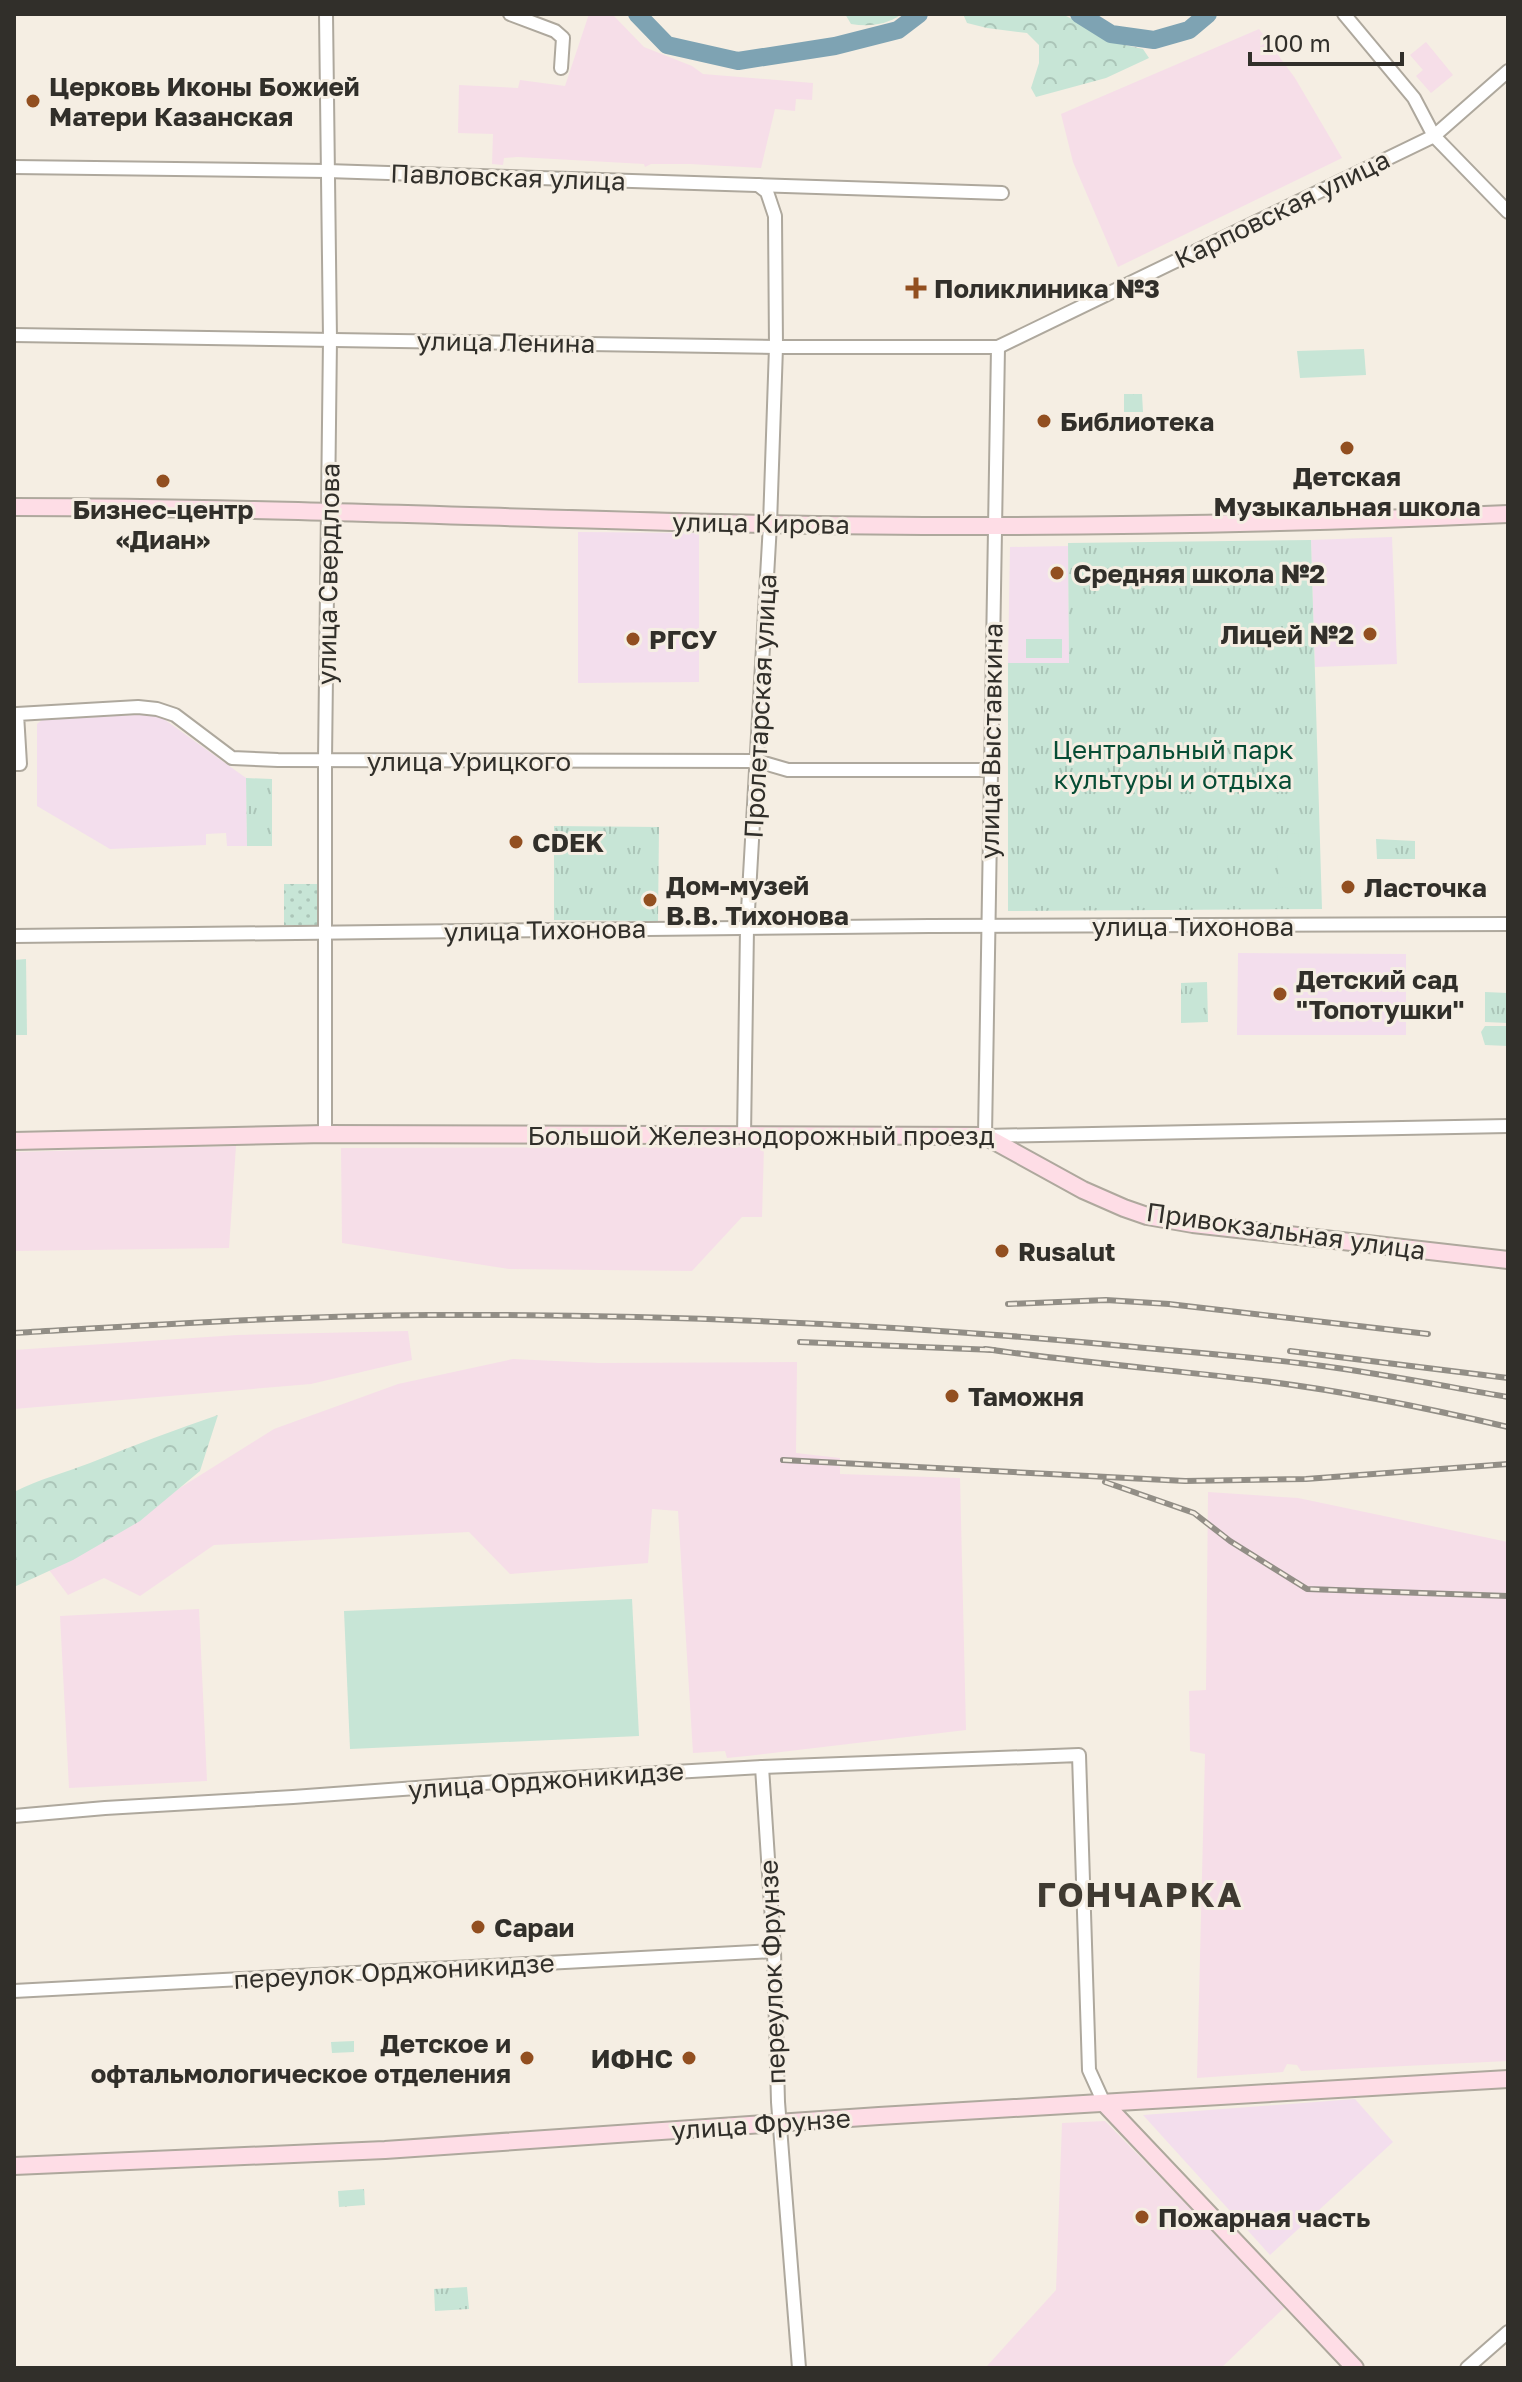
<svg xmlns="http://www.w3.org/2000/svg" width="1522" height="2382" font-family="'Golos Text',sans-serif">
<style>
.industrial{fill:#f6dee8}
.education{fill:#f3deed}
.grass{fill:url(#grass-dots)}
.forest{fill:url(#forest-crowns)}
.park{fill:url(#park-tufts)}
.garden{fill:#c7e5d6}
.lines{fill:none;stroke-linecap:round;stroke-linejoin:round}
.river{stroke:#7ea3b3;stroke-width:18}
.street-casing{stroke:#aea89d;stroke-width:16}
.secondary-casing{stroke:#aea89d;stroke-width:20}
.street{stroke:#fff;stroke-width:12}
.secondary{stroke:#fedde6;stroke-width:16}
.rail-casing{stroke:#928e86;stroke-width:6}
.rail{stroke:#f5eee3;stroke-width:3;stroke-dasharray:9;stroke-linecap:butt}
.poi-dot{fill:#924f20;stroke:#f5eee3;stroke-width:3}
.labels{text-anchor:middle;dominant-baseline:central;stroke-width:6;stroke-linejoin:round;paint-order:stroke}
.poi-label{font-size:26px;font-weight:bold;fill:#312f2a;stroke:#f5eee3;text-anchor:start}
.street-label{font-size:26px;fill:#312f2a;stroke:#f5eee3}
.park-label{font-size:26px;fill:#074d35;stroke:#f5eee3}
.district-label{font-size:34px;font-weight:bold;letter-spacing:2px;fill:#3f3a31;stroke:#f5eee3}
</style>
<defs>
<pattern id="grass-dots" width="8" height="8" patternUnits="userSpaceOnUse" patternTransform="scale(2)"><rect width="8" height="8" fill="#c7e5d6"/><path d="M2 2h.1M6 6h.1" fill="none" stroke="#abc5b8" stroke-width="1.8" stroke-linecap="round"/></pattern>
<pattern id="forest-crowns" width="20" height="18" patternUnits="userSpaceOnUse" patternTransform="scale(2)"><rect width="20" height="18" fill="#c7e5d6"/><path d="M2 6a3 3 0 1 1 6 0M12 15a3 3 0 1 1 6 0" fill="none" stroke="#abc5b8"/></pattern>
<pattern id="park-tufts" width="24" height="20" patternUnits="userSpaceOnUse" patternTransform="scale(2)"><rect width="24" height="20" fill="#c7e5d6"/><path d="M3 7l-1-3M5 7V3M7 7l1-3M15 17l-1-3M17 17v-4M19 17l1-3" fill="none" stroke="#abc5b8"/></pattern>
</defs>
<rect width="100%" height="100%" fill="#f5eee3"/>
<g class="industrial">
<path d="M589,14h23l32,33 48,19 11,8 110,9 -1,17 -16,-1 -1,12 -20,-2 -14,59 -71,-4h-39l-6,3 -1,-3 -126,-7 -14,1 -1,7 -11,-1 1,-30 -35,-1 1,-48 59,3 2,-8 45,6z"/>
<path d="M1259,29l36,49 47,80 -224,109 -45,-105 -12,-48z"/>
<path d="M1426,42l27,33 -22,18 -15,-17 7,-6 -13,-15z"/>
<path d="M236,1146l-7,102 -215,3v-99z"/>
<path d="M764,1147l-2,70h-20l-50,54 -183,-2 -167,-26 -1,-95z"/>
<path d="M408,1331l4,29 -101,24 -297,25v-59l223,-15z"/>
<path d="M513,1359l86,4 198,-1 -1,91 44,5v16l120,4 6,252 -219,26 -20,2 -2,-7 -32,2 -15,-242 -26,-2 -4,54 -138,11 -41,-42 -255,13 -74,51 -36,-18 -36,17 -19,-25 225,-141 124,-45z"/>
<path d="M1208,1492l90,6 210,44v519l-207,10 -4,-6 -10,-1 -4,8 -86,6 8,-324 -15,-3 -1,-60 17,-1z"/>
<path d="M199,1609l8,172 -138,7 -9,-172z"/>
<path d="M1105,2121l181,185 -65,62h-232l-2,-2 69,-76 6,-167z"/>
</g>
<g class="education">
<path d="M578,532l121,1v149l-121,1z"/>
<path d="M1392,537l5,127 -82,3 -4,-127z"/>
<path d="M1068,546l1,117h-61l2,-116z"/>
<path d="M153,714l8,3 85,61 1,68h-20l-1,-13 -20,1v11l-96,4 -73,-43v-82l5,-4z"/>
<path d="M1238,953l168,1v81h-169z"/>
<path d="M1355,2099l38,43 -123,113 -127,-140z"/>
</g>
<rect class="grass" x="284" y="884" width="33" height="41"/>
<g class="forest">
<path d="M845,14h57c-16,11 -32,13 -51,10z"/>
<path d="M963,14h99l63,31 18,4 6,9 -43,20 -70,19 -5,-9 8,-25v-18l-12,-12 -40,-5 -20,-5z"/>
<path d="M218,1415l-18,56 -60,50 -67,39 -59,27v-95c25,-13 50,-19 76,-29 42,-17 84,-33 128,-48z"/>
</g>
<g class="park">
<path d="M1124,394h18l1,18h-19z"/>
<path d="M1311,540l11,369 -314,2v-248h61l-1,-120z"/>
<path d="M246,778l26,1v67h-25z"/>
<path d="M554,826l105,1 -1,94 -104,-1z"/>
<path d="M1376,839l39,2v18h-38z"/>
<path d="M1207,982l1,40 -27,1v-40z"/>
<path d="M1485,992l23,1v30l-23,-1z"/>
<path d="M364,2189l1,16 -26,2 -1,-16z"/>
<path d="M467,2287l2,22 -34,2 -1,-22z"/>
</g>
<g class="garden">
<path d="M1364,349l2,26 -66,3 -3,-27z"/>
<rect x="1026" y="639" width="36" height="19"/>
<path d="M1298,833l3,54 -22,1 -2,-53z"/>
<path d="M26,959l1,76h-13v-75z"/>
<path d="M1485,1026h23v20l-23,-1 -4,-13z"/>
<path d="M632,1599l7,137 -289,13 -6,-138z"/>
<path d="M354,2041v11l-22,1 -1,-11z"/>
</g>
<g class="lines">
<g class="river">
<path d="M637,14l30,31 71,16 97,-15 63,-16 21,-16"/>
<path d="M1079,14l32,20 43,6 35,-10 19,-16"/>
</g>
<defs>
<g id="street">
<path d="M510,14l45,17 8,7 -2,30"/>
<path d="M1344,14l70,84 20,38 74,76"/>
<path d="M14,167l313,4 675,22"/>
<path d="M14,335l762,12h222l436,-211 74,-65"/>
<path d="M998,347l-13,789 523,-10"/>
<path d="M14,764h6l-3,-50 121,-7 19,2 18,6 57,43 46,2 479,1 31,9h204"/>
<path d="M14,936l915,-10 579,-2"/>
<path d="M325,1134v-374l5,-421 -4,-325"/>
<path d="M744,1137l3,-209 23,-404 6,-177 -1,-131 -8,-24 -9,-7"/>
<path d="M762,1767l12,184 4,151 21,266"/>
<path d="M14,1816l91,-8 188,-11 205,-15 264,-15 317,-12 10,315 15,33"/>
<path d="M14,1991l760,-40"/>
<path d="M1467,2368l41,-36"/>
</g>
<g id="secondary">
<path d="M14,507c250,0 501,12 751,17 248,5 495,1 743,-10"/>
<path d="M14,1141l311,-7 660,2 98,54 41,18 23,8 46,8 315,36"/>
<path d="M1104,2103l251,265"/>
<path d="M14,2166l371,-16 494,-34 629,-37"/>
</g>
</defs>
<use href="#street" class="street-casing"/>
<use href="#secondary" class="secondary-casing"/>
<use href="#street" class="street"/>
<use href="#secondary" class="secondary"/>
<defs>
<g id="rail">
<path d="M1008,1304l98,-4 63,4 259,30"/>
<path d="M14,1333c138,-8 276,-17 414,-18 236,-1 472,9 707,32 65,6 130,11 195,20 59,8 119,20 178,30"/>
<path d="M800,1342l194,8"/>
<path d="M985,1349c92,13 185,21 278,32 82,10 164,27 245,46"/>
<path d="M1290,1351l218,27"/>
<path d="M783,1460l402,21 121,-2 202,-15"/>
<path d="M1105,1482l89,31 36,28 77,48 201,7"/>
</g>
</defs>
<use href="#rail" class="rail-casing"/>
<use href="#rail" class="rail"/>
</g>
<g class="poi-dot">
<circle cx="33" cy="101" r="8"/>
<path d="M912 276h8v8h8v8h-8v8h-8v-8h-8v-8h8z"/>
<circle cx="1044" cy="421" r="8"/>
<circle cx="1347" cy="448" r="8"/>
<circle cx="163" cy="481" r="8"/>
<circle cx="1057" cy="573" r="8"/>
<circle cx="1370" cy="634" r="8"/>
<circle cx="633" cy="639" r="8"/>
<circle cx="516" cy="842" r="8"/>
<circle cx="1348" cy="887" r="8"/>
<circle cx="650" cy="900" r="8"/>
<circle cx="1280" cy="994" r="8"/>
<circle cx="1002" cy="1251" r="8"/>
<circle cx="952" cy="1396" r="8"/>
<circle cx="478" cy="1927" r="8"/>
<circle cx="527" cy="2058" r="8"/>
<circle cx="689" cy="2058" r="8"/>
<circle cx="1142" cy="2217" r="8"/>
</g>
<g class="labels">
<g class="poi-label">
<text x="49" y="86">Церковь Иконы Божией<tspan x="49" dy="30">Матери Казанская</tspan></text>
<text x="934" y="288">Поликлиника №3</text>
<text x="1060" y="421">Библиотека</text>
<text x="1347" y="476" text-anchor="middle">Детская<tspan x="1347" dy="30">Музыкальная школа</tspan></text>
<text x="163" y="509" text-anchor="middle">Бизнес-центр<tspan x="163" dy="30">«Диан»</tspan></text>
<text x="1073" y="573">Средняя школа №2</text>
<text x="1354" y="634" text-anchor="end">Лицей №2</text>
<text x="649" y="639">РГСУ</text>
<text x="532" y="842">CDEK</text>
<text x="666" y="885">Дом-музей<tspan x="666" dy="30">В.В. Тихонова</tspan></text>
<text x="1364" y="887">Ласточка</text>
<text x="1296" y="979">Детский сад<tspan x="1296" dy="30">"Топотушки"</tspan></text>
<text x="1018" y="1251">Rusalut</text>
<text x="968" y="1396">Таможня</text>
<text x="494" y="1927">Сараи</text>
<text x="511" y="2043" text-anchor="end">Детское и<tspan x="511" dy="30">офтальмологическое отделения</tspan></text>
<text x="673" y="2058" text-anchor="end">ИФНС</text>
<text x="1158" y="2217">Пожарная часть</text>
</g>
<g class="street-label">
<text transform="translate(508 177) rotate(2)">Павловская улица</text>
<text transform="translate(1282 209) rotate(-26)">Карповская улица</text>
<text transform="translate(506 342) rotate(1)">улица Ленина</text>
<text transform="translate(761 523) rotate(1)">улица Кирова</text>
<text transform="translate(328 574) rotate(-89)">улица Свердлова</text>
<text transform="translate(760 706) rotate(-87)">Пролетарская улица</text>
<text transform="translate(991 741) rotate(-89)">улица Выставкина</text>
<text x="469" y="761">улица Урицкого</text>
<text x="1193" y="926">улица Тихонова</text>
<text transform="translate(545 930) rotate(-1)">улица Тихонова</text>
<text x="761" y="1135">Большой Железнодорожный проезд</text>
<text transform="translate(1286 1231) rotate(8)">Привокзальная улица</text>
<text transform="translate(546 1780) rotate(-4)">улица Орджоникидзе</text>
<text transform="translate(394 1971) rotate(-3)">переулок Орджоникидзе</text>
<text transform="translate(772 1972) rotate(-92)">переулок Фрунзе</text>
<text transform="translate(761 2124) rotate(-4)">улица Фрунзе</text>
</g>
<g class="park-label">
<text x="1173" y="749">Центральный парк<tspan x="1173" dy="30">культуры и отдыха</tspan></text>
</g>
<g class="district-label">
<text x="1140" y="1894">ГОНЧАРКА</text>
</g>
</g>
<rect width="1522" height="2382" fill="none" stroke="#312f2a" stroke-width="32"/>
<path d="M1250 52v12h152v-12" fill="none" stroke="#312f2a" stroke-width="4"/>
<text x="1262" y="52" font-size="24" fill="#312f2a" stroke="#f5eee3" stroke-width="6" paint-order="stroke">100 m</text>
</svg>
